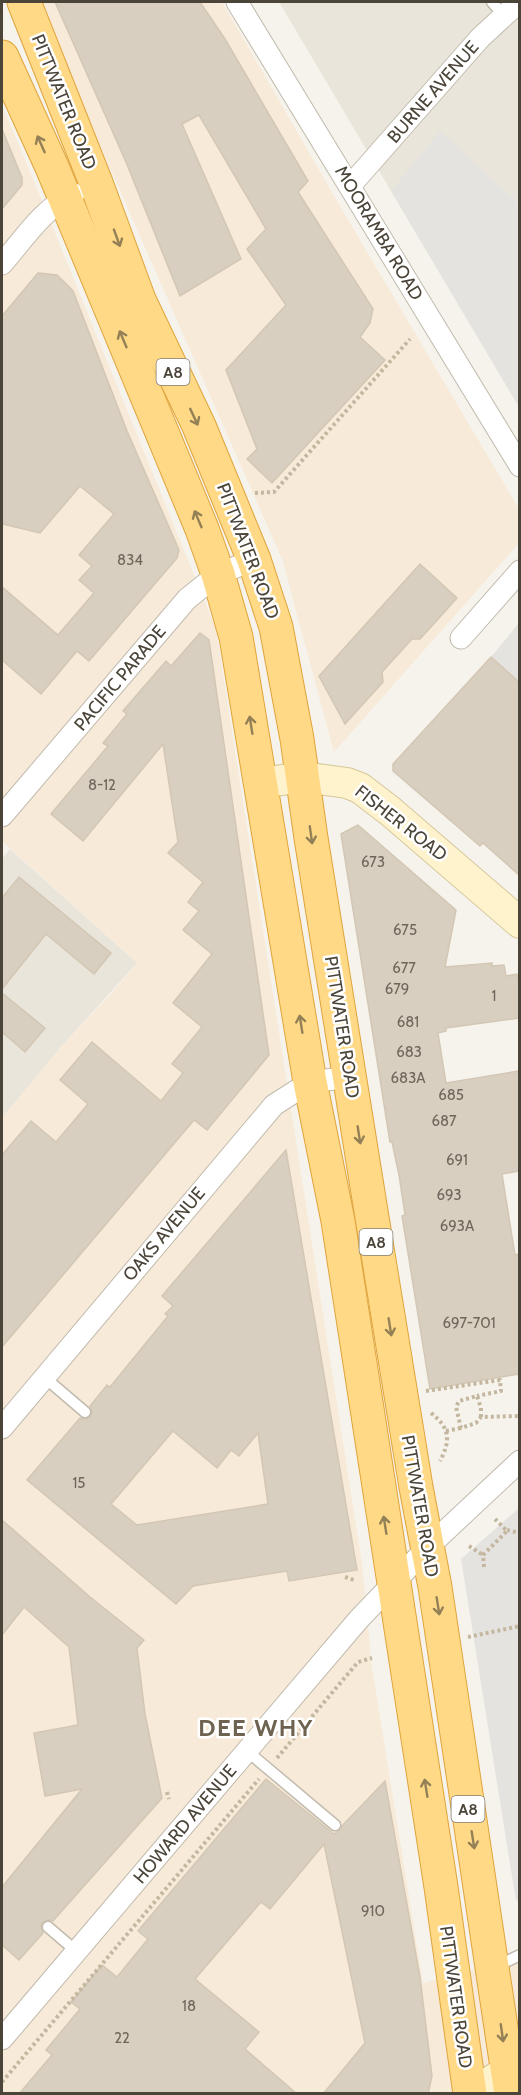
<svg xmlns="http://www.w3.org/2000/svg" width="521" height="2095" font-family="Cabin,sans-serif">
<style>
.residential{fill:#eae5da}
.commercial{fill:#f7ead8}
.parking{fill:#e5e3e0}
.building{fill:#d8cfc1;stroke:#d3c7b4;stroke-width:1.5;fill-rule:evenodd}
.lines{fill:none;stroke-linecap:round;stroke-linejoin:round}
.service-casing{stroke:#c2bbae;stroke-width:13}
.minor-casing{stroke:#c2bbae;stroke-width:23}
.secondary-casing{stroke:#d6c79b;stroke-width:32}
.trunk-casing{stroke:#e0a43c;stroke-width:35}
.path{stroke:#c4b79f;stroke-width:4;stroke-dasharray:3 3;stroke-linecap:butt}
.service{stroke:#fff;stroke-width:10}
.minor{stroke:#fff;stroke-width:21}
.secondary{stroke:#fff3cd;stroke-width:30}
.trunk{stroke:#ffd985;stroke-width:33}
.oneway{stroke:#938057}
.labels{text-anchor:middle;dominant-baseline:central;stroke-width:5;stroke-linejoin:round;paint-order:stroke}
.number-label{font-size:15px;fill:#6e675b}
.shield{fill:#fff;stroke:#817c74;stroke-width:1.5}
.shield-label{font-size:16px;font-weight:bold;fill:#4b4439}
.street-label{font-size:18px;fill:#4b4439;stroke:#fff}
.district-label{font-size:24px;font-weight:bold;letter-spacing:1.5px;fill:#6e6250;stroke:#fff}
</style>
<rect width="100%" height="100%" fill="#f6f3ec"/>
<g class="residential">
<path d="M279,2h240v405z"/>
<path d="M10,849l127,114 -76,84 -59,71v-259z"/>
</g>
<g class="commercial">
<path d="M37,2h185l122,211 175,296v34l-185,209 -52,-193z"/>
<path d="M2,105l29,69 185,455 146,935 10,104 51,315 96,-26v136h-517v-975l59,-71 48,-51 28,-33 -135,-122z"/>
</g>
<g class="parking">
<path d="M440,131l79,73v203l-128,-216z"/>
<path d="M519,623v59l-28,-25z"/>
<path d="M519,1508l1,392 -4,1 -55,-342z"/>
</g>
<g class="building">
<path d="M55,2h145l25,37 83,142 -10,11 75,117 -3,14 -10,14 25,23 -113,123 -25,-24 10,-10 -31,-79 60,-65 -39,-56 19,-20 -67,-114 -17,9 59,135 -61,37 -54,-134z"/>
<path d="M2,129l20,49v7l-20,24z"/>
<path d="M38,273l19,2 16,16 54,140 52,119 -2,8 -88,103 -12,-10 -36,43 -39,-34v-73l56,48 36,-42 -15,-13 13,-14 -13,-11 35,-41 -34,-28 -40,47 -38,-9v-208z"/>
<path d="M420,564l37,34 -37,41h-8l-30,33 1,10 -38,42 -26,-48z"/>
<path d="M200,633l9,7 60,415 -62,75 -13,-10 -192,227v-192l29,-34 25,21 32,-38 -28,-24 32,-38 69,59 22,-28 -11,-9 30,-37 -29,-24 39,-49 -29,-24 16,-19 -11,-9 15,-20 -35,-29 10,-11 -15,-98 -80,97 -32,-27 57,-68 -5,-3 24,-29 -4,-3 43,-50 5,5z"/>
<path d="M491,657l28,25v193l-36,-32 -3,3 -87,-75v-7z"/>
<path d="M358,825l98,85 -11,57 47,-4v3l12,-1 2,11 11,-2 2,11v33l-73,10v3l-8,2 8,50 73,-12v100l-17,3 13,81 4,-1v120l-89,15 -28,-173 3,-1 -6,-40 -7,-33h-2l-49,-308z"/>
<path d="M19,877l92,76 -17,21 -48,-40 -44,55v-91z"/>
<path d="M2,993l43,35 -20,24 -23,-20z"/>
<path d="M286,1150l71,420 -68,11 -2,-10 -94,15 -17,18 -149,-124 53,-62 7,1 4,-3 1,-6 -2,-4 17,-21 3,2 58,-71 -3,-2 8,-8 -11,-10zM173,1431l44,37 14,-18 8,6 19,-23 10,71 -131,21 -26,-21z"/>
<path d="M2,1520l88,77 54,43 -7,8 8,66 17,84 -109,123 -4,-1 -6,2 -2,4 2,7 -24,27 -17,-15v-58l80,-98 -37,7 -11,-63 44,-8 -9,-78 -45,-40 -22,28z"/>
<path d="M266,1779l68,55 6,-4 2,-4 43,-45 35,196 12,99 -4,18h-105l42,-51 -41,-199 -54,65 -9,-7 -66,77 64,53 -14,17 52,45h-278l33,-39 -6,-5 34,-41 -9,-7 31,-37 15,12 31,-38 -10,-8z"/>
</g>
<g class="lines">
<defs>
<g id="service">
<path d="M492,2l12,14"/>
<path d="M44,1377l41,35"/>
<path d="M247,1751l88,74"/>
<path d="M48,1927l28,24"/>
<path d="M495,1967l25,-12"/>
</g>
<g id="minor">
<path d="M237,2l283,464"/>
<path d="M350,186l130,-148 39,-36"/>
<path d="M2,264c21,-24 42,-57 72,-70"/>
<path d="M461,638l59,-67"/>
<path d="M2,816l185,-217 31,-25 36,-14"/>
<path d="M2,1428l272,-323 36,-23 40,-5"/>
<path d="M2,2039l357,-420 68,-71 93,-87"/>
</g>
<g id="secondary">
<path d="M261,783l42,-6 44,6 13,5 30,23 130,112"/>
<path d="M471,2094l37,-24"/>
</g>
<g id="trunk">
<path d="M24,2l72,181 43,117 60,126 55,134 22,67 21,112 14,99 59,367 46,282 19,100 76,507"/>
<path d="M2,57l50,110 150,362 16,45 18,63 74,445 28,139 103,666 29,207"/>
</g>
</defs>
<use href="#service" class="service-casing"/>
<use href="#minor" class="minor-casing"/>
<use href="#secondary" class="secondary-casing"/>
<use href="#trunk" class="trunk-casing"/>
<g class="path">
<path d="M255,493l19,-1 136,-153"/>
<path d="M426,1391l74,-11 1,11 -24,5"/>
<path d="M431,1413c19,15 20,27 9,48"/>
<path d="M481,1417v-9l-4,-12 -18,5 -3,6 5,21 15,-5 5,-6 39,-1"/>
<path d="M446,1431l15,-3"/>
<path d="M507,1530l13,3"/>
<path d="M469,1546l14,9"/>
<path d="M484,1567l-1,-12 24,-24 -12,-12"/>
<path d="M345,1577l9,3"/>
<path d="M468,1637l52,-11"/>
<path d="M217,1732l10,-1"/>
<path d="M277,1758l81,-96 14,-4"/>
<path d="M167,1792l2,7"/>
<path d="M2,2082l257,-303"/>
</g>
<use href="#service" class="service"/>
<use href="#minor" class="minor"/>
<use href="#secondary" class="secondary"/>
<use href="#trunk" class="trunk"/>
</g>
<defs><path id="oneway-shaft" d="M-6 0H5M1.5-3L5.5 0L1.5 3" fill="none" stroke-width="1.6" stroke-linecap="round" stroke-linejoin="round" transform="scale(1.5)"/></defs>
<g class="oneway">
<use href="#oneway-shaft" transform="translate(41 144) rotate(-114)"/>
<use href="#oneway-shaft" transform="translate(117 238) rotate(70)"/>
<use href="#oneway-shaft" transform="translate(123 339) rotate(-113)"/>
<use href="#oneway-shaft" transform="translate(194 417) rotate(65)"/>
<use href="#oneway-shaft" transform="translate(198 519) rotate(-113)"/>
<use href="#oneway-shaft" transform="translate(251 725) rotate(-99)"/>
<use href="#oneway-shaft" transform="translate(311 835) rotate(82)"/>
<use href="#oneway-shaft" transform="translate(301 1024) rotate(-99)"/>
<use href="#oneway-shaft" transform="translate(359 1135) rotate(81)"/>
<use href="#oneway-shaft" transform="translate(390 1327) rotate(81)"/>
<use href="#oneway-shaft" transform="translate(385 1525) rotate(-99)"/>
<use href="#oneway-shaft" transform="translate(438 1606) rotate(81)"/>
<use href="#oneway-shaft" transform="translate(426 1788) rotate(-99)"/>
<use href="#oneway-shaft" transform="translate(473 1840) rotate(81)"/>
<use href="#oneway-shaft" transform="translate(502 2033) rotate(82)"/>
</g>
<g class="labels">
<g class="number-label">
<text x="130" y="560">834</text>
<text x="102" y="785">8-12</text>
<text x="373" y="862">673</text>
<text x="405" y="930">675</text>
<text x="404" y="968">677</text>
<text x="397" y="989">679</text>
<text x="494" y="996">1</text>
<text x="408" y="1022">681</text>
<text x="409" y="1052">683</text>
<text x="408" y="1078">683A</text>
<text x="451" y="1095">685</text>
<text x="444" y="1121">687</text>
<text x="457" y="1160">691</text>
<text x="449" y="1195">693</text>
<text x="457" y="1226">693A</text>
<text x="469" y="1323">697-701</text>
<text x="79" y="1483">15</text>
<text x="373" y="1911">910</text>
<text x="189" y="2006">18</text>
<text x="122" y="2038">22</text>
</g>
<g class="shield">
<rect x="156.5" y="359" width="33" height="26" rx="4.5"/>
<rect x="359.5" y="1229" width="33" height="26" rx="4.5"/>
<rect x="451.5" y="1796" width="33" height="26" rx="4.5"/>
</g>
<g class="shield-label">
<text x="173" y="372">A8</text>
<text x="376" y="1242">A8</text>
<text x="468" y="1809">A8</text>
</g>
<g class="street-label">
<text transform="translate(433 92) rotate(-49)">BURNE AVENUE</text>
<text transform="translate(64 102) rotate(68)">PITTWATER ROAD</text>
<text transform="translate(379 233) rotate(59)">MOORAMBA ROAD</text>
<text transform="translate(248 551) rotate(69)">PITTWATER ROAD</text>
<text transform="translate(120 678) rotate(-50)">PACIFIC PARADE</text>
<text transform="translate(401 823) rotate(38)">FISHER ROAD</text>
<text transform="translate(342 1027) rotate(81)">PITTWATER ROAD</text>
<text transform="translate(164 1234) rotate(-50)">OAKS AVENUE</text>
<text transform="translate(420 1506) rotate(80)">PITTWATER ROAD</text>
<text transform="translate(185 1824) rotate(-50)">HOWARD AVENUE</text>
<text transform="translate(456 1997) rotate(82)">PITTWATER ROAD</text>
</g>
<g class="district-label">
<text x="256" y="1727">DEE WHY</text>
</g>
</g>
<rect width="521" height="2095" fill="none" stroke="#4b4439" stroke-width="6"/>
</svg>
